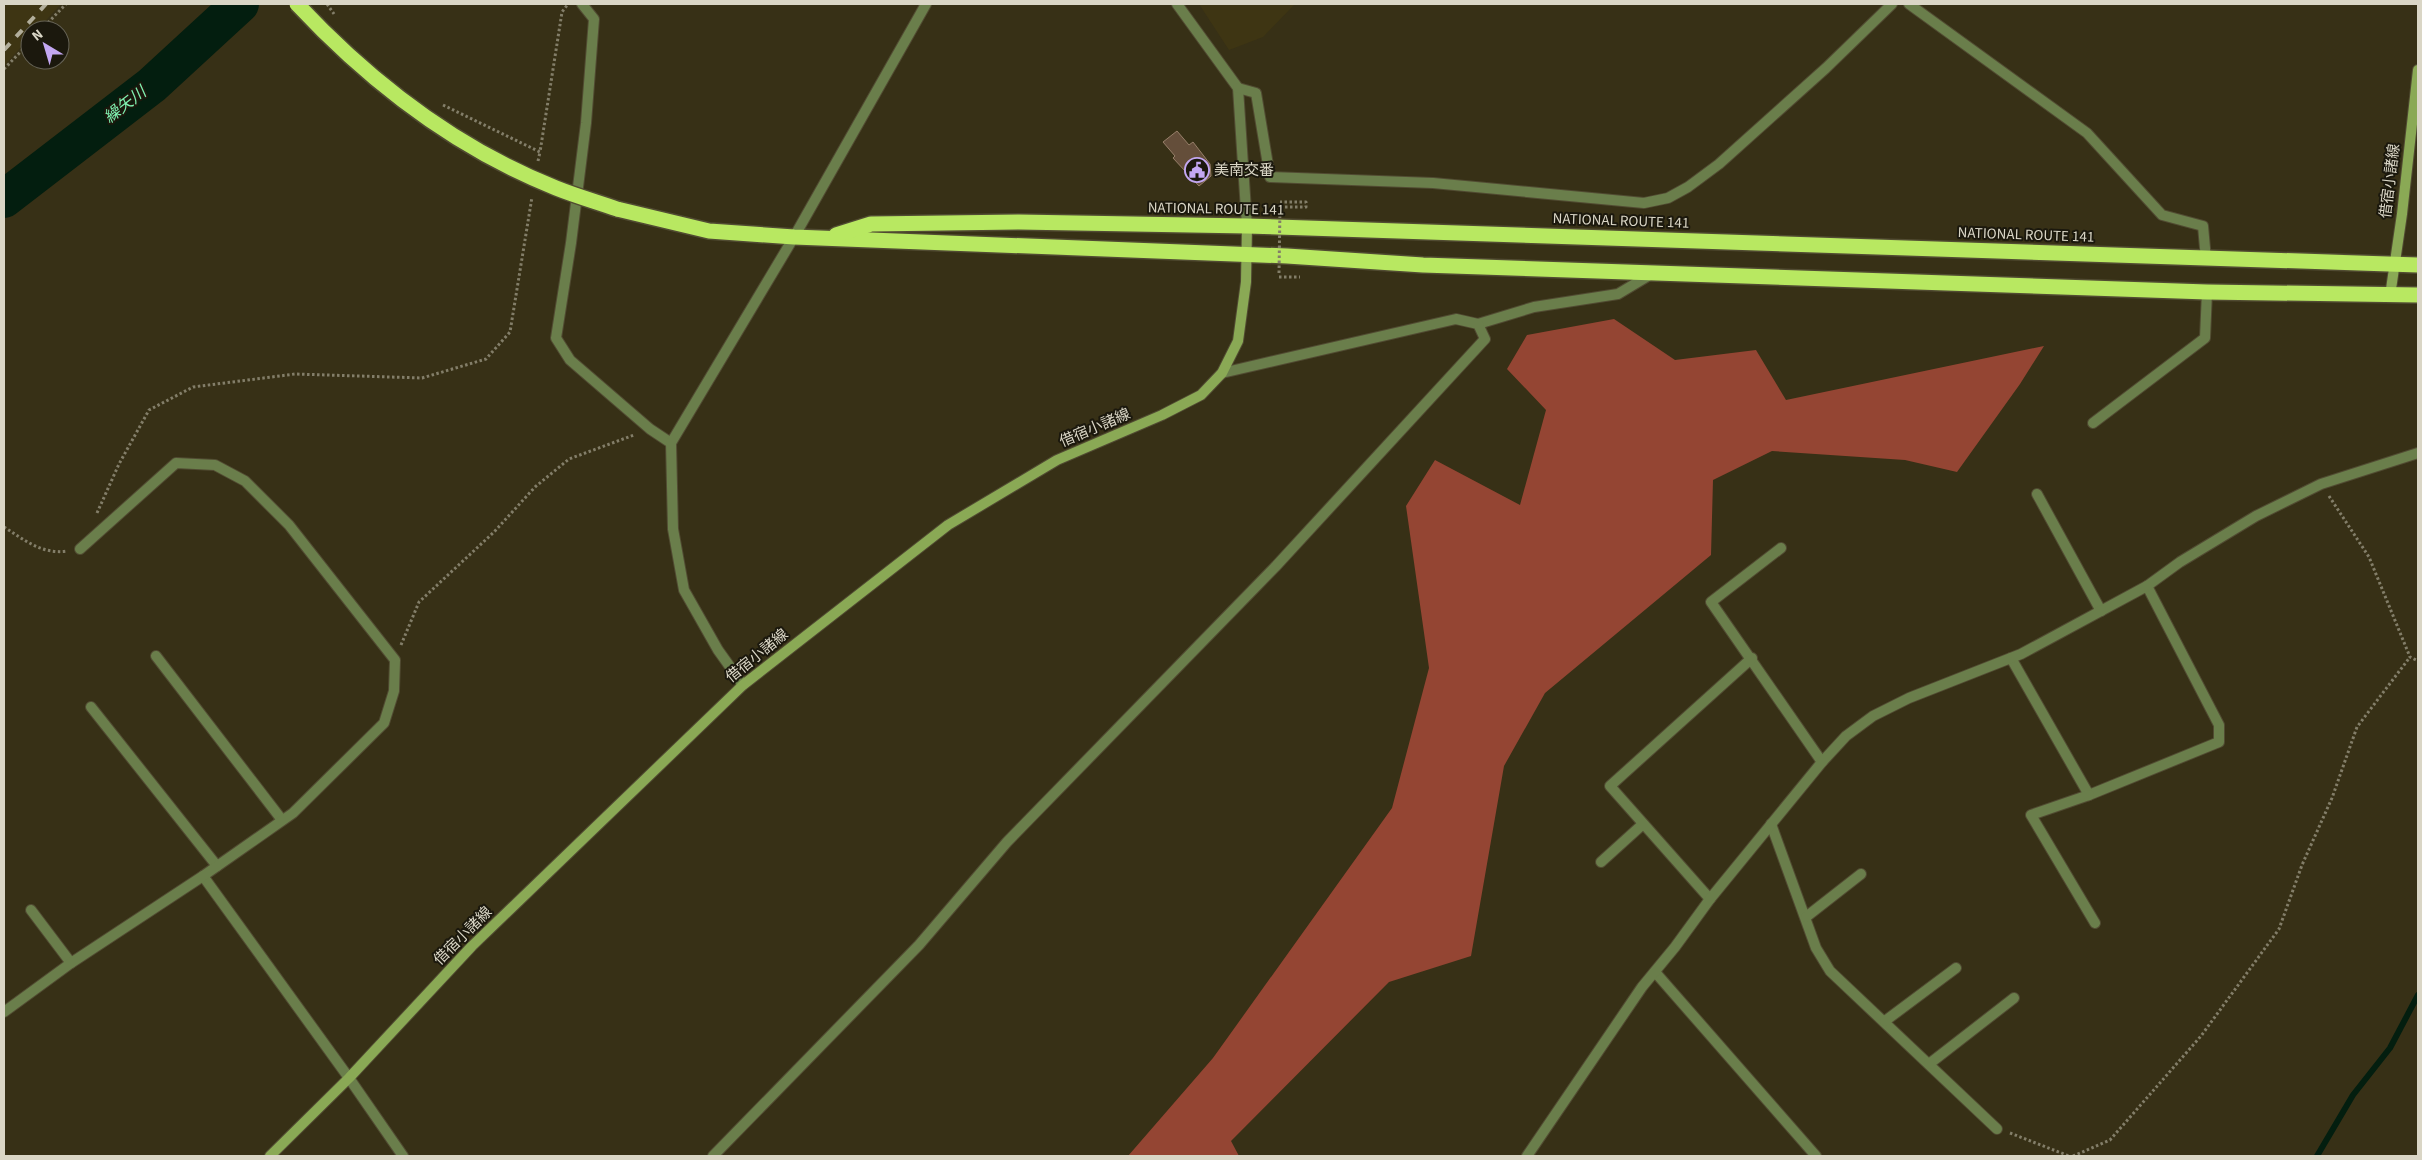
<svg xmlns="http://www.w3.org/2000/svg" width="2422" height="1160" font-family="'Source Sans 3','Noto Sans JP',sans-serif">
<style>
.built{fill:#3e3513}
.forest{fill:#944533}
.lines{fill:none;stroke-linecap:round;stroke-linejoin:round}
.stream{stroke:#031e0f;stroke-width:6}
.river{stroke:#031e0f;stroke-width:38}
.building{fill:#644e3a;stroke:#967f69}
.street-casing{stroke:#514b32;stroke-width:12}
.secondary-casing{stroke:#514b32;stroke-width:12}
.highway-casing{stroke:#514b32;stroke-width:18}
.path{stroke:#837e69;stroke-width:3;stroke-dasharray:2.5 2.5;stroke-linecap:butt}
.street{stroke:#6a7e4b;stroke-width:10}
.secondary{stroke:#8aa955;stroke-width:10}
.highway{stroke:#b8e861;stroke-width:15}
.rail{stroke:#b2ae9b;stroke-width:4;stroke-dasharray:9 9;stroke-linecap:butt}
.highway-bridge-casing{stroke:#514b32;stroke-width:18;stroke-linecap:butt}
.path-bridge{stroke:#837e69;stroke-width:3;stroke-dasharray:2.5 2.5;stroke-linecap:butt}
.highway-bridge{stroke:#b8e861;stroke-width:15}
.labels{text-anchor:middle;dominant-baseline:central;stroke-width:4;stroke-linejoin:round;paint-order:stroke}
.poi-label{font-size:15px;fill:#dad6c6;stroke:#1b180d;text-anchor:start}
.street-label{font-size:15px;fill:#dad6c6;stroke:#1b180d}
.water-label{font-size:16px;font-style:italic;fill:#81f4b3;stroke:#1b180d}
</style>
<rect width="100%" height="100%" fill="#373016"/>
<g class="built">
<path d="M4,4h57l-24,26h-7v7l-26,29z"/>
<path d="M1199,4h96l-32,33 -34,13z"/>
</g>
<path class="forest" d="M1614,319l61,41 81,-10 30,50 258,-54 -24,38 -63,88 -52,-12 -133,-9 -59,29 -2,75 -166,138 -41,73 -33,190 -82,26 -158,159 8,15h-111l85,-98 179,-250 37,-140 -23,-162 29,-46 85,45 26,-95 -39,-41 20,-34z"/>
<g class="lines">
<path class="stream" d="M2317,1156l36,-61 37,-47 28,-53"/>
<path class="river" d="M4,199l148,-114 88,-81"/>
</g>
<path class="building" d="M1177,131l12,14 4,-3 17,22 1,12 -12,10 -26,-28 2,-2 -12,-14z"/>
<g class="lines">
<defs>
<g id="street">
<path d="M582,4l12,15 -8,104 -15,120 -15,95 14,22 80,69 21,14"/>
<path d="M1177,4l61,84 9,138"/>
<path d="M1909,4l178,129 75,82 41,11 3,33"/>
<path d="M1238,88l18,5 14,84 163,6 211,20 24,-5 20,-11 31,-23 107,-96 66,-64"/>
<path d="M1478,324l56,-17 84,-13 35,-21"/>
<path d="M2093,423l112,-85 2,-46"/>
<path d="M2037,494l64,117"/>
<path d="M1781,548l-70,54 111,160"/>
<path d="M156,656l126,164"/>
<path d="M2011,658l78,137 130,-53v-17l-72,-139"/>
<path d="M743,685l-25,-35 -34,-60 -11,-61 -2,-86 123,-206 132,-233"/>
<path d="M91,707l126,159"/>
<path d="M2089,795l-58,20 64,108"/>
<path d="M1771,824l45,124 14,23 167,158"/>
<path d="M1601,862l42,-38"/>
<path d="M203,876l146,202 54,78"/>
<path d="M1710,899l-100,-113 142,-128"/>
<path d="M31,910l40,53"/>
<path d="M1806,917l55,-43"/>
<path d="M1655,972l161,184"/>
<path d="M4,1012l67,-49 132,-87 90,-63 91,-90 10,-32 1,-31 -106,-135 -44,-44 -30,-16 -39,-2 -96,86"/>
<path d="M1885,1021l71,-53"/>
<path d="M1929,1064l85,-66"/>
<path d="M713,1156l206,-211 88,-103 269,-276 209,-227 -7,-15 -22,-5 -234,54"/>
<path d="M1527,1156l115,-169 33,-40 35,-48 112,-137 24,-26 27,-20 36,-18 112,-44 126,-68 33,-24 76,-46 65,-32 97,-31"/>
</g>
<g id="secondary">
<path d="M2390,296l12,-82 16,-144"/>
<path d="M270,1156l79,-78 123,-132 271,-261 205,-160 109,-65 105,-45 39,-20 21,-22 16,-32 8,-59 1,-56"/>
</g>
<g id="highway">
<path d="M617,209l92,22 85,6 493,19 136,9 784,27 211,3"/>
<path d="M836,235l35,-11 148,-2 228,4 1171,39"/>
</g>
</defs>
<use href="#street" class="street-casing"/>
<use href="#secondary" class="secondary-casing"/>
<use href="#highway" class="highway-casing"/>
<g class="path">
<path d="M327,4l7,10"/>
<path d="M41,30l25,-26"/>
<path d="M4,69l26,-27"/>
<path d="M443,105l97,47 22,-140 6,-8"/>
<path d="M538,161l2,-9"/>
<path d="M1280,207h26v-5h-26"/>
<path d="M1279,277h21"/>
<path d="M2329,496l40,61 41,100 8,4"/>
<path d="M97,513l22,-49 30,-54 44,-23 102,-13 127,4 64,-19 24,-27 22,-135"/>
<path d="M4,527c19,12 38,28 63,24"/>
<path d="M401,645l18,-43 75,-70 41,-45 34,-28 65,-24"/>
<path d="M2010,1133l59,23"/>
<path d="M2073,1156l37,-16 91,-104 78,-107 23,-64 30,-67 25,-71 53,-70"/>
</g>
<use href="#street" class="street"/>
<use href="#secondary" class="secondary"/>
<use href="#highway" class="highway"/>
<path class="rail" d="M4,50l42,-46"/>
<defs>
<path id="highway-bridge" d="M297,4c73,78 158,144 259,184 20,8 41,14 61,21"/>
</defs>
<use href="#highway-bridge" class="highway-bridge-casing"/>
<path class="path-bridge" d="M1279,273l1,-66"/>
<use href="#highway-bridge" class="highway-bridge"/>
</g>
<defs>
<symbol id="civic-ring" viewBox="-11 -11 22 22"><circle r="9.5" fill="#1b180d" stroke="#c3a7f2" stroke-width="1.5"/><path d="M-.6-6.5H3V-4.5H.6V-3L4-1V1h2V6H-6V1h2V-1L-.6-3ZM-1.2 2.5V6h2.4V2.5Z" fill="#c3a7f2"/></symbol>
</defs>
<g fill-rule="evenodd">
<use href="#civic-ring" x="1183" y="156" width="28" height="28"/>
</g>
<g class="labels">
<g class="poi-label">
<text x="1214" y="170">美南交番</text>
</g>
<g class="street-label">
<text transform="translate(2390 181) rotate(-83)">借宿小諸線</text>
<text transform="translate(1216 209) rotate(1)">NATIONAL ROUTE 141</text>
<text transform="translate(1621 221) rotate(2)">NATIONAL ROUTE 141</text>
<text transform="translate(2026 235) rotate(2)">NATIONAL ROUTE 141</text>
<text transform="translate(1095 428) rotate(-23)">借宿小諸線</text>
<text transform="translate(757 656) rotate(-39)">借宿小諸線</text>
<text transform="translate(463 936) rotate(-45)">借宿小諸線</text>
</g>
<g class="water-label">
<text transform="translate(125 105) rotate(-38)">繰矢川</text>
</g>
</g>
<rect width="2422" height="1160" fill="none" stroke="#dad6c6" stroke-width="10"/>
<g transform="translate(45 45) rotate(322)"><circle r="24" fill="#1b180d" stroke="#676457"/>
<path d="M0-4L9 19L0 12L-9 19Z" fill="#c3a7f2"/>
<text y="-8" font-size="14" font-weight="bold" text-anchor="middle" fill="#dad6c6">N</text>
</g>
</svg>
